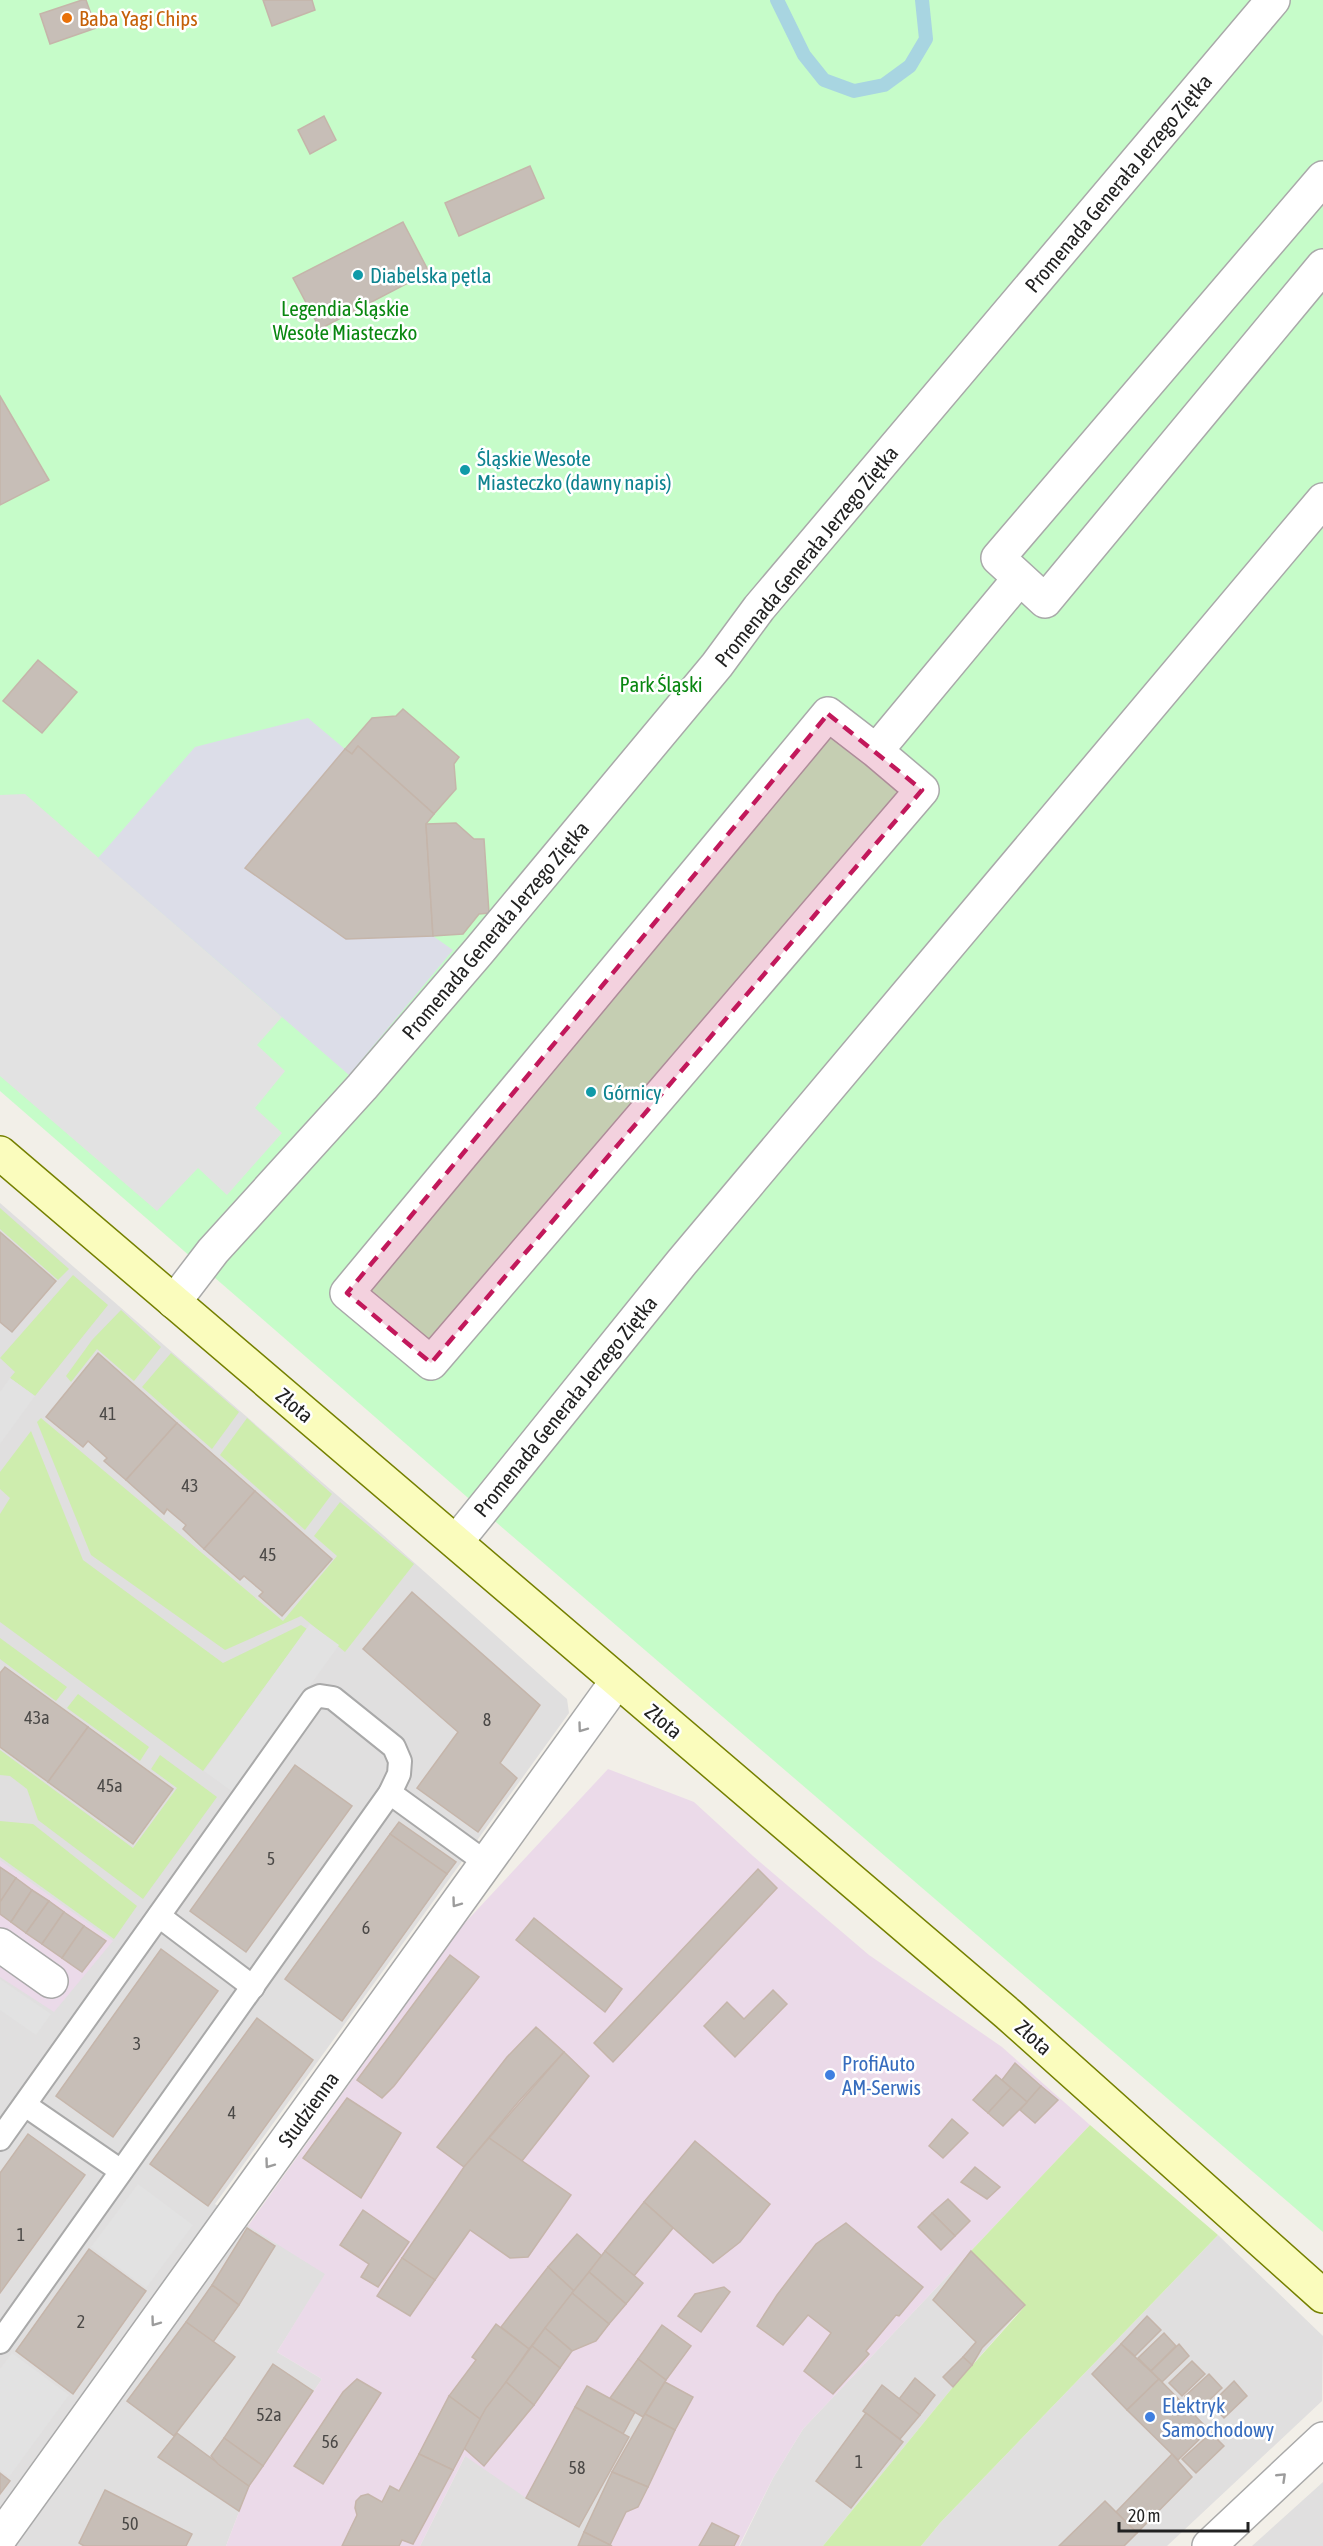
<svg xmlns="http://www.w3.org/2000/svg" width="1323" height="2546" font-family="'Asap Condensed',sans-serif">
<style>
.residential{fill:#e0dfdf}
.industrial{fill:#ebdae9}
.grass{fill:#ceedae}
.park{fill:#c6fcc9}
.parking{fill:#e2e2e2}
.plaza{fill:#dcdde8}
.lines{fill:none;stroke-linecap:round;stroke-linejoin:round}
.stream{stroke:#a8d5e1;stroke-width:14}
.building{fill:#c7beb7;stroke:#c5b5aa;stroke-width:1.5}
.lane-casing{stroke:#a9a9a9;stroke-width:26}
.street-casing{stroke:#a9a9a9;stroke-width:36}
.secondary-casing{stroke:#758001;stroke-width:36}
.lane{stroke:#fff;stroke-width:22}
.street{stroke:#fff;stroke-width:33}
.secondary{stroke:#fafcbd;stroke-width:33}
.oneway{stroke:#9c9c9c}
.marked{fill:#c2185b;fill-opacity:0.2;stroke:#c2185b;stroke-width:4.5;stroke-dasharray:12 8;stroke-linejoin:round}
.food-dot{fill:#e8710a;stroke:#fff;stroke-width:2}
.culture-dot{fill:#0f9aa8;stroke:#fff;stroke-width:2}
.shop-dot{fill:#3f7fe0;stroke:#fff;stroke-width:2}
.labels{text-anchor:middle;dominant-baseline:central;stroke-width:5;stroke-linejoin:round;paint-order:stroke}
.number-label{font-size:18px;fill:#4b4947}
.food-label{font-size:21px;fill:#c56008;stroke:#fff;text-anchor:start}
.street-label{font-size:21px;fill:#222;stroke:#fff}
.culture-label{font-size:21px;fill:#0d838f;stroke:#fff;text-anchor:start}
.park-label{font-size:21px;fill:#088710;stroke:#fff}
.shop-label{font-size:21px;fill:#366cbe;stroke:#fff;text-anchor:start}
</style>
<rect width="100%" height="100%" fill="#f2efe8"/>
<g class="residential">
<path d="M0,1203l390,338 177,158 2,14 -354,491 111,70 -49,78 45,27 -73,107 -23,60h-226z"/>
<path d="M1218,2235l105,101 -1,65 -155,145h-246l19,-23z"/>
<path d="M971,2251l54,54 -72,82 -130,159h-83l33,-68 30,-49z"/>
<path d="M587,2386l56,31 -31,54 -34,75h-158l45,-90z"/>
<path d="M1323,2482v64h-71z"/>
</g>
<g class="industrial">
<path d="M608,1769l86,33 59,54 116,99 133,92 88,78 -287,304 -30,49 -34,68h-161l34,-75 31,-54 -56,-31 -61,112 -61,-42 -45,90h-194l23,-60 73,-107 -45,-27 48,-78 -77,-48 214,-300z"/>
<path d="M0,1860l113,81 -59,71 -54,-35z"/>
</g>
<g class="grass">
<path d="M0,1208l69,61 -11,11 -58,-51z"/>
<path d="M73,1275l35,30 -73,91 -25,-18 5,-6 -15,-14z"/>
<path d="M121,1310l40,37 -27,34 -37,-32 -26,33 -5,-6 26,-36z"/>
<path d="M171,1353l68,59 -27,37 -70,-62z"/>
<path d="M41,1418l242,203 54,-65 -23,-20 26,-34 74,62 -69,88 -44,-36 -76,34 -134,-95 -54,-133z"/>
<path d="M247,1418l85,76 -27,36 -85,-75z"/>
<path d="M31,1431l52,129 140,103 78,-38 6,4 -104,142 -203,-149v-108l10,-16 -10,-9v-17z"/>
<path d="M0,1638l67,49 -11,14 -56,-42z"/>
<path d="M78,1694l71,53 -9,14 -73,-53z"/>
<path d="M0,1750l133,98 44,-60 -26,-19 9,-14 57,42 -74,102 -105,-79 -11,-31 -17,-13 -10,-1z"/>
<path d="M0,1821l33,3 104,82 -23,33 -114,-82z"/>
<path d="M1090,2125l128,110 -278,288 -19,23h-98l130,-159 72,-81 -54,-55z"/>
</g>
<path class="park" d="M0,0h1323v2232l-833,-715 -490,-426z"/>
<g class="parking">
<path d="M25,794l257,223 -25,28 28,26 -30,37 27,25 -55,62 -29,-27 -41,43 -157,-135v-281z"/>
<path d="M10,1378l25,18 -35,48v-52z"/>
<path d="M310,1624l29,21 -106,147 -29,-21z"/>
<path d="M0,1979l51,35 -15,21 -36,-25z"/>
<path d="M138,2184l55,41 -47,63 -55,-41z"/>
<path d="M12,2353l57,42 -60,82 -9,-7v-101z"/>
</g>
<path class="plaza" d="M308,718l37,31 -100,119 101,71 87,-3 20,14 -104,125 -251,-217 97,-111z"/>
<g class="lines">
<path class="stream" d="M777,0l27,55 20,25 30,11 30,-6 26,-19 16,-27 -4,-39"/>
</g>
<g class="building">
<path d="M82,0h4l10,28 -46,16 -10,-30z"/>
<path d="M263,0h49l3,10 -43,16z"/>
<path d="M324,116l12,24 -26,14 -12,-24z"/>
<path d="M530,166l14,32 -85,38 -14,-33z"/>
<path d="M403,222l26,50 -109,57 -27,-51z"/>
<path d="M0,396l49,84 -49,25z"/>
<path d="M38,660l39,32 -35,41 -39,-32z"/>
<path d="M403,709l56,48 -5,7 2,25 -22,25 -76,-68 -6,8 -7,-5 27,-31 24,-2z"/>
<path d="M358,746l76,68 -8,10 7,112 -87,3 -101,-71 100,-119 7,5z"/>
<path d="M456,823l18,16h10l5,74 -10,1 -16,20 -30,2 -7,-112z"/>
<path d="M0,1232l56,49 -44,51 -12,-10z"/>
<path d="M98,1353l79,70 -51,57 -22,-19 3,-3 -19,-17 -5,6 -37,-30z"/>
<path d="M177,1423l78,68 -51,58 -21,-20 3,-4 -19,-16 -3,5 -38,-34z"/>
<path d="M255,1491l77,68 -50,57 -23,-20 4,-4 -19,-16 -4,4 -36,-31z"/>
<path d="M412,1592l128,113 -40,58 17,15 -39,54 -61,-44 41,-56 -95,-83z"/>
<path d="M5,1667l83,60 -40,55 -48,-35v-74z"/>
<path d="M88,1727l85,62 -40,55 -85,-62z"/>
<path d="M295,1765l57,41 -106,146 -56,-41z"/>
<path d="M399,1822l57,40 -9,12 -57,-40z"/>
<path d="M390,1834l57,40 -105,147 -57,-42z"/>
<path d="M0,1867l16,11 -16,24z"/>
<path d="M758,1869l19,19 -164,174 -19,-19z"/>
<path d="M16,1878l16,12 -21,32 -11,-8v-12z"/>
<path d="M32,1890l17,11 -23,32 -15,-11z"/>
<path d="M49,1901l15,11 -22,32 -16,-11z"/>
<path d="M64,1912l20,14 -22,32 -20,-14z"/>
<path d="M534,1918l88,71 -17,23 -89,-72z"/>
<path d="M84,1926l22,15 -24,31 -20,-14z"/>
<path d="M161,1949l57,42 -105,146 -57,-41z"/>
<path d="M450,1955l29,22 -85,109 -12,12 -25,-18z"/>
<path d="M773,1990l14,14 -52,53 -31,-31 23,-24 17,17z"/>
<path d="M257,2018l56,42 -105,146 -58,-42z"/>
<path d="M536,2027l28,25 -45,49 -55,66 -27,-20 70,-90z"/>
<path d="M564,2052l25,24 -67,85 -33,-23z"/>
<path d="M1015,2063l26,23 -14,16 -25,-22z"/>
<path d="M996,2075l15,13 -23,25 -15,-13z"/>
<path d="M1041,2086l17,14 -23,23 -15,-13z"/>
<path d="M1011,2088l16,14 -24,24 -15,-13z"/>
<path d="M347,2098l54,35 -40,65 -58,-40z"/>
<path d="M952,2119l16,14 -25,25 -14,-12z"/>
<path d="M28,2134l57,41 -85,118v-120z"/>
<path d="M489,2138l82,57 -43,62 -18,1 -40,-28 -35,50 -33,-22 62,-91z"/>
<path d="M695,2141l75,63 -30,38 -27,21 -69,-61z"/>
<path d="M975,2167l25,20 -13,12 -26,-17z"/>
<path d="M948,2199l22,22 -15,15 -23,-23z"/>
<path d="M644,2202l29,26 -39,48 -29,-25z"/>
<path d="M363,2210l46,32 -31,45 -17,-10 8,-13 -29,-19z"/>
<path d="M932,2213l23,23 -14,14 -23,-23z"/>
<path d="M846,2223l77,64 -24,29 -3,-1 -30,36 3,3 -36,40 -29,-23 27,-38 -23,-18 -25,30 -26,-19 20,-31 39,-51z"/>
<path d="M247,2228l28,18 -36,59 -27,-20z"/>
<path d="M577,2234l25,22 -28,35 -26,-24z"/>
<path d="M89,2249l57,42 -73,103 -57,-43z"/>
<path d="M605,2251l38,32 -17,21 -37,-32z"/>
<path d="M971,2251l54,54 -43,43 -10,17 -9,-8 13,-15 -43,-42z"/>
<path d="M402,2258l33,22 -25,36 -33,-20z"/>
<path d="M548,2267l26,24 -45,58 -28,-22z"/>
<path d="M589,2272l37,32 -17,20 -37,-31z"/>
<path d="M212,2285l27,20 -26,37 -27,-20z"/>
<path d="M724,2287l6,5 -29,40 -23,-16 17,-22z"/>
<path d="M572,2293l37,31 -13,17 -24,10 -27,-23z"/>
<path d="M1147,2316l14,14 -26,26 -14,-12z"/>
<path d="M186,2322l49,35 -61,79 -47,-35z"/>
<path d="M496,2324l33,25 -49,70 -31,-23 27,-36 -4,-3z"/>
<path d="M662,2325l29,21 -25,34 -28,-21z"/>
<path d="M545,2328l27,23 -12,17 -28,-22z"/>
<path d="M1164,2333l12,13 -25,25 -13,-13z"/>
<path d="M1121,2344l38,35 -32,31 -35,-36z"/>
<path d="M1179,2344l10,12 -27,26 -11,-11z"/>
<path d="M532,2346l28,22 -26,37 -28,-23z"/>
<path d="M963,2357l9,8 -19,22 -10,-10z"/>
<path d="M638,2359l28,21 -23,37 -33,-19z"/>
<path d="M1192,2361l13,13 -23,22 -13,-13z"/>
<path d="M273,2364l40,27 -50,75 -39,-28z"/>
<path d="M1209,2374l13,14 -23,22 -14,-14z"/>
<path d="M915,2378l20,17 -15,20 -21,-16z"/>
<path d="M357,2379l24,14 -58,91 -29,-18 49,-74z"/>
<path d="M1159,2379l50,51 -31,30 -51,-50z"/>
<path d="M1234,2381l13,15 -23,22 -13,-14z"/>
<path d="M506,2382l28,23 -50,61 -20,-18 22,-40z"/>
<path d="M665,2382l28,15 -18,33 -30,-16z"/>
<path d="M882,2385l38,30 -20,24 -37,-28z"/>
<path d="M587,2386l48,26 -12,22 -48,-27z"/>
<path d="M449,2396l31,23 -27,51 -34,-16z"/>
<path d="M575,2407l54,30 -50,90 -53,-29z"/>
<path d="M866,2413l37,29 -52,66 -35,-27z"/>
<path d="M645,2414l30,16 -27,57 -36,-15z"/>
<path d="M177,2433l72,53 -10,25 -81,-54z"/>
<path d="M1211,2433l13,13 -28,27 -14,-14z"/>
<path d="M224,2438l39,28 -14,20 -31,-22 -7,-8z"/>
<path d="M419,2454l34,16 -40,74 -11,-4 -3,6h-57l15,-31 -2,-7 1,-7 5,-5 7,-2 14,8 8,-16 9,5z"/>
<path d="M1172,2454l20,23 -55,56 -21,-21z"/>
<path d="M612,2472l36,15 -10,20 -12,5 -16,33 -26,-13z"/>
<path d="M0,2473l10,8 -10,13z"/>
<path d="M105,2490l87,44 -6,12h-102l-5,-3z"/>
<path d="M1105,2501l32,32 -13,13h-65z"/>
<path d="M712,2523l27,13 -5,10h-35z"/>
<path d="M584,2532l28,14h-34z"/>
</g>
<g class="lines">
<defs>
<g id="lane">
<path d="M390,1793l95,69"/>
<path d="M159,1916l94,71"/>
<path d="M25,2105l96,66"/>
<path d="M0,2139l313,-440 7,-3 13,2 61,49 6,14 -1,13 -9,19 -390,549"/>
</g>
<g id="street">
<path d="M1323,178l-325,380 47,43 278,-335"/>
<path d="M876,751l46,39 -491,573 -84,-70 481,-579 48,37 143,-172"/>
<path d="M174,1302l39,-51 149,-164 116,-135 239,-287 42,-57 514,-608"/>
<path d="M456,1542l226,-280 641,-762"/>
<path d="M0,1945l51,36"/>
<path d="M0,2538l617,-857"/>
<path d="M1209,2546l114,-107"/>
</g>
<path id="secondary" d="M0,1153l1008,861 315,282"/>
</defs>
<use href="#lane" class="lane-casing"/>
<use href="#street" class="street-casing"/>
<use href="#secondary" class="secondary-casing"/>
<use href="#lane" class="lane"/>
<use href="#street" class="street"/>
<use href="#secondary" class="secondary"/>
</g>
<defs><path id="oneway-chevron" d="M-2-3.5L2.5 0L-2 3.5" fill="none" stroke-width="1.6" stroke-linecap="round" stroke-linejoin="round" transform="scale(1.5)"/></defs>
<g class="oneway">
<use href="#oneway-chevron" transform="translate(582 1728) rotate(126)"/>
<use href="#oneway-chevron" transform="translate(456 1903) rotate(126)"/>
<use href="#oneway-chevron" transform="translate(269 2164) rotate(126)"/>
<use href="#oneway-chevron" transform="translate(155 2322) rotate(126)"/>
<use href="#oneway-chevron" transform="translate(1282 2477) rotate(-44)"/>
</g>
<path class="marked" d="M828,714l94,76 -491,573 -84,-70z"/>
<circle class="food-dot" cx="67" cy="18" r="6"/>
<g class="culture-dot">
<circle cx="358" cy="275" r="6"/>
<circle cx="465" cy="470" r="6"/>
<circle cx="591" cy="1092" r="6"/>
</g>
<g class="shop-dot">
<circle cx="830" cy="2075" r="6"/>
<circle cx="1150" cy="2417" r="6"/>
</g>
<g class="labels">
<g class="number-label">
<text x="108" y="1413">41</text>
<text x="190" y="1485">43</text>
<text x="268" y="1554">45</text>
<text x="37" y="1717">43a</text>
<text x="487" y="1719">8</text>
<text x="110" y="1785">45a</text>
<text x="271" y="1858">5</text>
<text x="366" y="1927">6</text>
<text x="137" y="2043">3</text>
<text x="232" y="2112">4</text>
<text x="21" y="2234">1</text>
<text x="81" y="2321">2</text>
<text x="269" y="2414">52a</text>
<text x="330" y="2441">56</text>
<text x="859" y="2461">1</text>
<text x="577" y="2467">58</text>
<text x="130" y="2523">50</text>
</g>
<g class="food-label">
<text x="79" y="18">Baba Yagi Chips</text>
</g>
<g class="street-label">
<text transform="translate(1118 183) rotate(-50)">Promenada Generała Jerzego Ziętka</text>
<text transform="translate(806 556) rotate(-51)">Promenada Generała Jerzego Ziętka</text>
<text transform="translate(495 930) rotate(-50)">Promenada Generała Jerzego Ziętka</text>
<text transform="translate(295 1405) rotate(40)">Złota</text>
<text transform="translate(565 1406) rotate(-51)">Promenada Generała Jerzego Ziętka</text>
<text transform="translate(664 1721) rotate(40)">Złota</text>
<text transform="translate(1034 2037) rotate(42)">Złota</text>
<text transform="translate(308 2109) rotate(-54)">Studzienna</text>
</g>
<g class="culture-label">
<text x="370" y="275">Diabelska pętla</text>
<text x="477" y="458">Śląskie Wesołe<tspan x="477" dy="24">Miasteczko (dawny napis)</tspan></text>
<text x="603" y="1092">Górnicy</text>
</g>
<g class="park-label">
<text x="345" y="308">Legendia Śląskie<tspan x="345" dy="24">Wesołe Miasteczko</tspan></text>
<text x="661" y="684">Park Śląski</text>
</g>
<g class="shop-label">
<text x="842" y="2063">ProfiAuto<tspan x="842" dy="24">AM-Serwis</tspan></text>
<text x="1162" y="2405">Elektryk<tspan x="1162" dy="24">Samochodowy</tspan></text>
</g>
</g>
<path d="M1119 2522v9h129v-9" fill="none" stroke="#222222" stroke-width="3"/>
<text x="1128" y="2522" font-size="18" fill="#222222" stroke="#ffffff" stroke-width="4.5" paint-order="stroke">20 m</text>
</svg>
